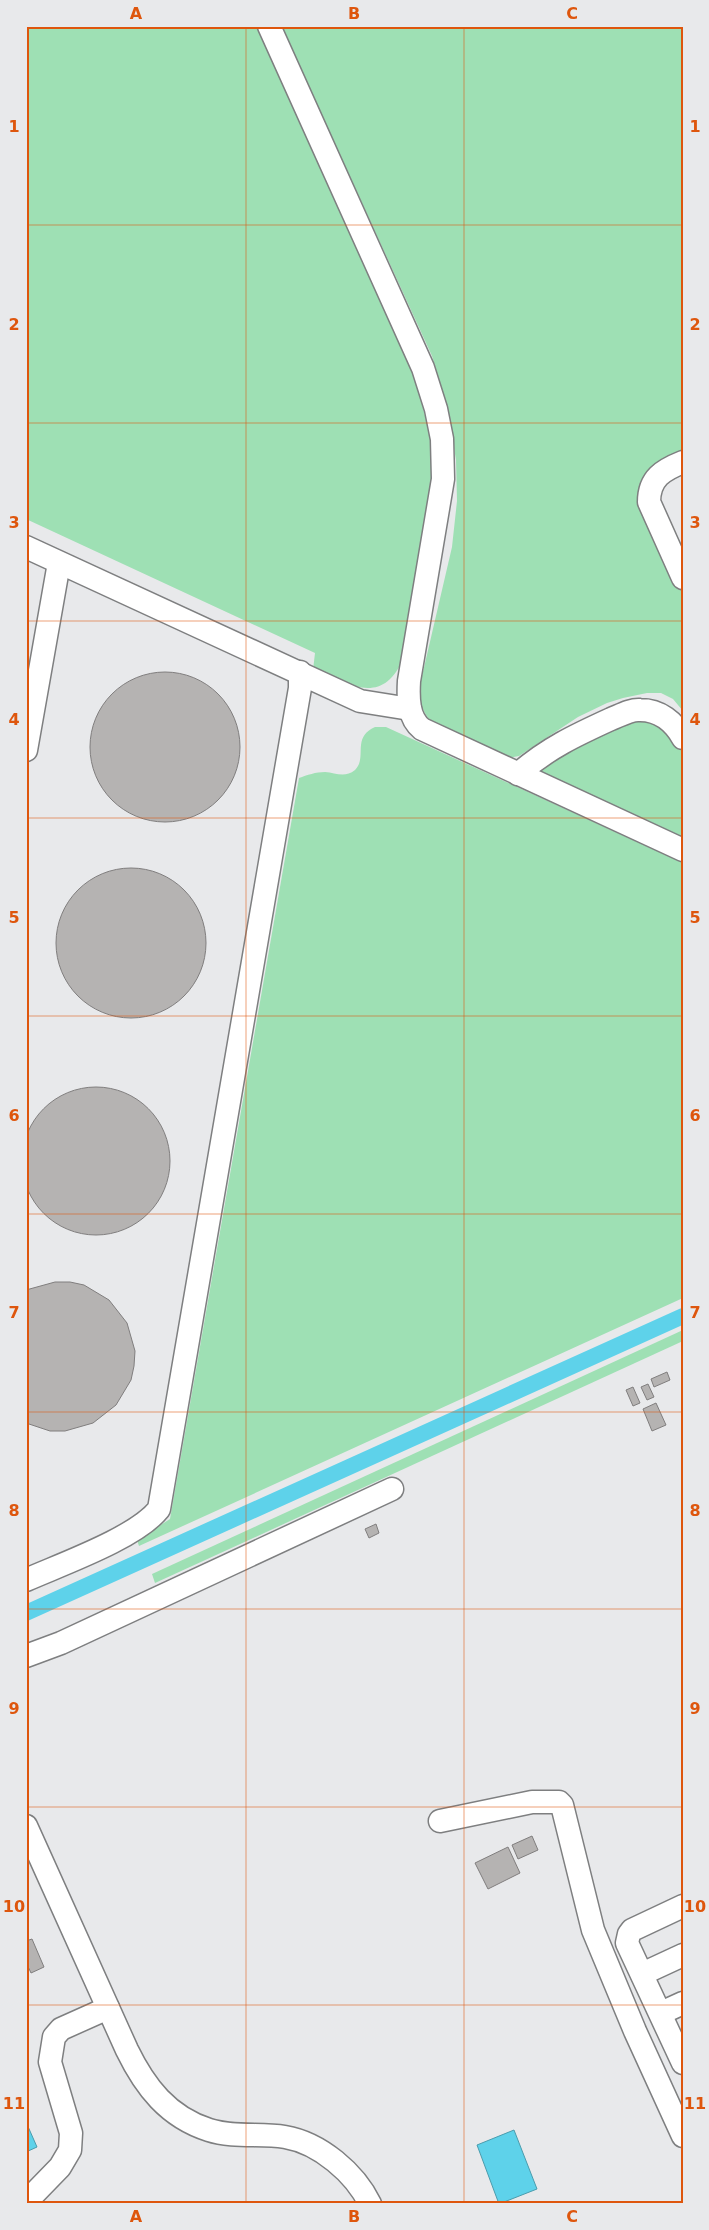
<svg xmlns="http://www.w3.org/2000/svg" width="709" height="2230" font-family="'DejaVu Sans',sans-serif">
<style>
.green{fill:#9ee0b4}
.water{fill:#5ed2ea;stroke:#4b9cad}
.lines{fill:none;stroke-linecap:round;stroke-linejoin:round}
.canal{stroke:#5ed2ea;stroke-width:16}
.building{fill:#b5b3b2;stroke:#807e7e}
.minor-casing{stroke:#7e7f80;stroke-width:25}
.minor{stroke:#fff;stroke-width:22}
.grid{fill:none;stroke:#de560d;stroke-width:1;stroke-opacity:0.55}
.neatline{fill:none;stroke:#de560d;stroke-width:2}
.grid-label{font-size:16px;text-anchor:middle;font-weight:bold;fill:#de560d}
</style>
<rect width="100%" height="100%" fill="#e8e9eb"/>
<g class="green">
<path d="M26,26h231l159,355 16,62 1,38 -29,176c-21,50 -53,28 -91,13l2,-17 -289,-134z"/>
<path d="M281,26h402v428l-40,54 40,87v116l-10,-12 -12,-6h-14l-24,5 -16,5 -29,14 -59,39 -11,2c-18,-9 -68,-26 -80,-40 -6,-8 -9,-19 -9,-29l33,-142 5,-46 -1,-41 -9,-54 -15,-50z"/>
<path d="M652,720l25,18 6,13v89l-147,-68 11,-12 73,-38z"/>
<path d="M375,727h11l297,136v435l-544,248 -2,-6 33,-21 129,-741c8,-3 17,-6 26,-6 11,1 20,6 30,-2 13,-13 -4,-32 20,-43z"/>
<path d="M683,1330v11l-528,242 -3,-9z"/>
</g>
<g class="water">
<path d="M26,2122l11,25 -11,5z"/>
<path d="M514,2130l23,59 -38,15 -22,-59z"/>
</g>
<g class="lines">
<path class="canal" d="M26,1613l657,-297"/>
</g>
<g class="building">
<circle cx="165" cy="747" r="75"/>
<circle cx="131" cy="943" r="75"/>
<circle cx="96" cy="1161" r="74"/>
<path d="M55,1282h15l14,3 25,15 18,23 8,28 -1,15 -3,14 -15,25 -23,18 -28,8h-15l-24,-8v-133z"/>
<path d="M667,1372l3,8 -16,7 -3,-8z"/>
<path d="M648,1384l6,13 -7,3 -6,-13z"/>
<path d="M633,1387l7,16 -7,3 -7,-16z"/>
<path d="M656,1403l10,22 -14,6 -9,-22z"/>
<path d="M376,1524l3,9 -10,5 -4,-9z"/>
<path d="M532,1836l6,14 -20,9 -6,-14z"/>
<path d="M508,1847l12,26 -32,16 -13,-26z"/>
<path d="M32,1939l12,28 -13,6 -5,-11v-21z"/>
</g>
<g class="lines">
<defs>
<g id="minor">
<path d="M269,26l154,342 13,41 6,30 1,40 -34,202c-1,17 -1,37 13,48l261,121"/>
<path d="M683,462c-20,8 -34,16 -34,40l34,76"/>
<path d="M26,547l334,154 50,8"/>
<path d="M26,750l33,-187"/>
<path d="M518,774c30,-26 58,-39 93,-55 8,-3 20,-10 29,-9 20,0 34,12 43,28"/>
<path d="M26,1580c36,-16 110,-42 133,-71l141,-821v-16"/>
<path d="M26,1656l35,-13 331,-154"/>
<path d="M440,1821l92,-19h27l3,3 31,125 42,101 48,105"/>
<path d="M26,1826l101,224c18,37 41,67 82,80 25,8 51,3 76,7 35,6 70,36 85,67"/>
<path d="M683,1906l-51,24 -3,4 -2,9 56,120"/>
<path d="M642,1974l41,-19"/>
<path d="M661,2013l22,-10"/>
<path d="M26,2202l34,-35 10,-17 1,-17 -21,-71 4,-25 7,-8 47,-21"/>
</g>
</defs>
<use href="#minor" class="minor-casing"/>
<use href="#minor" class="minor"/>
</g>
<path class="grid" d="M246,26v2178M464,26v2178M26,225h657M26,423h657M26,621h657M26,818h657M26,1016h657M26,1214h657M26,1412h657M26,1609h657M26,1807h657M26,2005h657"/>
<rect width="709" height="2230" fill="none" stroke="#e8e9eb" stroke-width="55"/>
<rect x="28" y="28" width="654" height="2174" class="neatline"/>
<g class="grid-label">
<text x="136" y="19">A</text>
<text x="354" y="19">B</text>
<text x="572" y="19">C</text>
<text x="14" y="132">1</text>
<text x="695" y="132">1</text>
<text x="14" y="330">2</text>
<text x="695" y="330">2</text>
<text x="14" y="528">3</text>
<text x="695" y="528">3</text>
<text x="14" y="725">4</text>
<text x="695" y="725">4</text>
<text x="14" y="923">5</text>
<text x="695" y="923">5</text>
<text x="14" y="1121">6</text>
<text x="695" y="1121">6</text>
<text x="14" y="1318">7</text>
<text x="695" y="1318">7</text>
<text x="14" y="1516">8</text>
<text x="695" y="1516">8</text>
<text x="14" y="1714">9</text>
<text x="695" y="1714">9</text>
<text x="14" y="1912">10</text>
<text x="695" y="1912">10</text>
<text x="14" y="2109">11</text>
<text x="695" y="2109">11</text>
<text x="136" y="2222">A</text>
<text x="354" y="2222">B</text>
<text x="572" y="2222">C</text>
</g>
</svg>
